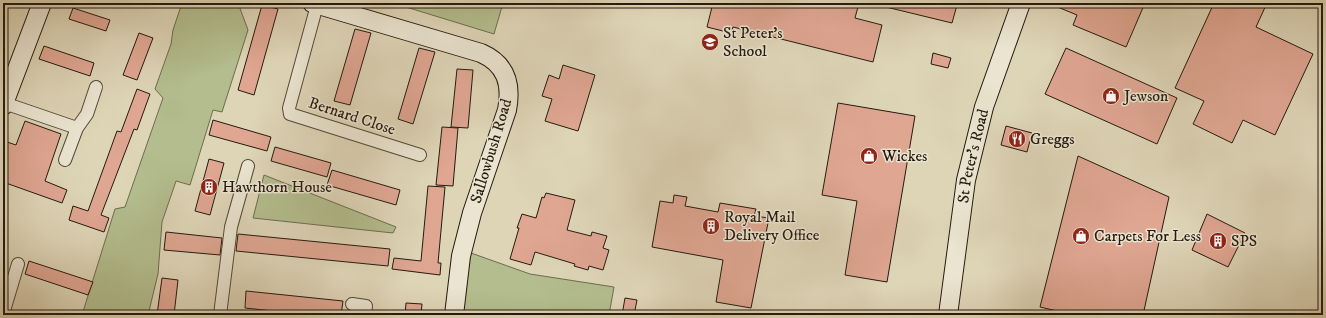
<svg xmlns="http://www.w3.org/2000/svg" width="1326" height="318" font-family="'IM FELL DW Pica',serif">
<style>
.green{fill:#b3bd8e;stroke:#6c6c4e}
.building{fill:#dfa692;stroke:#251a0e}
.lines{fill:none;stroke-linecap:round;stroke-linejoin:round}
.street-casing{stroke:#534938;stroke-width:14}
.secondary-casing{stroke:#251a0e;stroke-width:20}
.street{stroke:#eae4d0;stroke-width:12}
.secondary{stroke:#eae4d0;stroke-width:18}
.labels{text-anchor:middle;dominant-baseline:central;stroke-width:3;stroke-linejoin:round;paint-order:stroke}
.poi-label{font-size:16px;fill:#251a0e;stroke:#eae4d0;text-anchor:start}
.street-label{font-size:16px;fill:#251a0e;stroke:#eae4d0}
</style>
<rect width="100%" height="100%" fill="#ded5b7"/>
<filter id="stains"><feTurbulence type="fractalNoise" baseFrequency=".005" numOctaves="4"/><feColorMatrix values="0 0 0 0 .2 0 0 0 0 .09 0 0 0 0 .02 0 0 0 .5 -.17"/></filter>
<radialGradient id="worn" r=".72"><stop offset=".6" stop-color="#630" stop-opacity="0"/><stop offset="1" stop-color="#630" stop-opacity=".3"/></radialGradient>
<g class="green">
<path d="M182,3h56l10,27 -26,82 -9,-2 -23,75 -14,-4 -14,41 -4,52 -10,41h-66l33,-106 10,-2 38,-109 -8,-9 16,-45 2,-14z"/>
<path d="M393,3h110l-9,31z"/>
<path d="M264,175l132,52 -3,6 -140,-15z"/>
<path d="M471,253l59,21 84,13 -5,28h-148l3,-30z"/>
</g>
<g class="building">
<path d="M713,3h27l18,4 1,-4h100l-4,15 27,7 -9,37 -140,-35 -2,6 -24,-6z"/>
<path d="M886,3h63l8,2 -5,18 -66,-16z"/>
<path d="M1048,3h97l-19,44 -53,-22 4,-10z"/>
<path d="M1214,3h53l-11,24 57,27 -38,81 -32,-15 -11,23 -39,-19 11,-23 -29,-13z"/>
<path d="M262,5l16,4 -24,86 -16,-5z"/>
<path d="M73,8l37,12 -4,11 -37,-12z"/>
<path d="M355,29l16,4 -21,72 -16,-4z"/>
<path d="M139,33l14,5 -16,42 -14,-5z"/>
<path d="M44,46l50,17 -4,13 -51,-17z"/>
<path d="M419,48l16,4 -22,72 -15,-5z"/>
<path d="M1066,48l111,50 -20,46 -112,-50z"/>
<path d="M933,53l18,5 -3,10 -17,-4z"/>
<path d="M563,65l32,10 -17,56 -33,-10 7,-22 -10,-3 7,-21 10,4z"/>
<path d="M457,69l16,1 -5,58 -17,-1z"/>
<path d="M137,89l13,5 -13,36 -3,-1 -33,86 8,3 -5,14 -35,-12 4,-14 15,5 29,-80 4,1z"/>
<path d="M838,103l77,13 -28,166 -42,-7 12,-74 -35,-6z"/>
<path d="M213,120l58,17 -4,14 -58,-16z"/>
<path d="M25,121l36,13 -16,47 22,9 -5,13 -59,-21v-30l4,-10 9,3z"/>
<path d="M1006,126l26,7 -5,19 -26,-7z"/>
<path d="M442,127l16,1 -5,58 -17,-1z"/>
<path d="M275,147l56,16 -4,14 -56,-16z"/>
<path d="M1078,156l91,41 -26,118h-69l-34,-8z"/>
<path d="M209,159l15,4 -14,52 -15,-4z"/>
<path d="M332,170l68,20 -4,15 -69,-20z"/>
<path d="M428,186l17,1 -7,76h3l-1,12 -48,-6 2,-11 27,3z"/>
<path d="M546,193l29,7 -8,30 24,6 1,-4 15,4 -4,12 6,2 -6,20 -14,-4 -1,4 -14,-4 1,-2 -40,-12 -4,13 -21,-6 9,-31h-2l5,-14 14,4 6,-21 2,1z"/>
<path d="M674,195l13,2 -2,9 33,6 2,-9 36,6 -2,7 15,2 -18,90 -35,-6 7,-42 -71,-13 8,-46 13,2z"/>
<path d="M1207,214l38,19 -17,34 -36,-17z"/>
<path d="M166,232l56,6 -2,17 -56,-5z"/>
<path d="M238,234l152,15 -2,17 -152,-15z"/>
<path d="M29,261l64,21 -5,13 -63,-21z"/>
<path d="M162,278l16,2 -4,35h-17z"/>
<path d="M246,291l97,10 -2,14h-30l-66,-7z"/>
<path d="M625,298l12,2 -3,15h-12z"/>
<path d="M406,303l16,1 -1,11h-16z"/>
</g>
<g class="lines">
<defs>
<g id="street">
<path d="M317,5l-28,103 1,6 130,41"/>
<path d="M4,103l73,25"/>
<path d="M65,160l12,-32 10,-14 9,-27"/>
<path d="M352,304l14,2 -1,9"/>
<path d="M3,314l15,-50"/>
<path d="M220,315l11,-88 17,-61"/>
</g>
<g id="secondary">
<path d="M312,3l169,50c25,11 31,31 26,57l-35,103 -11,43 -7,59"/>
<path d="M3,106l39,-103"/>
<path id="s1" d="M948,315l18,-135 18,-73 37,-104"/>
</g>
</defs>
<use href="#street" class="street-casing"/>
<use href="#secondary" class="secondary-casing"/>
<use href="#street" class="street"/>
<use href="#secondary" class="secondary"/>
</g>
<defs>
<symbol id="school-disc" viewBox="-11 -11 22 22"><circle r="9.5" fill="#8f2418" stroke="#eae4d0"/><path d="M0-5L7-2L0 1L-7-2ZM-4 1L0 2.5L4 1V4Q0 6-4 4Z" fill="#fff"/></symbol>
<symbol id="shop-disc" viewBox="-11 -11 22 22"><circle r="9.5" fill="#8f2418" stroke="#eae4d0"/><path d="M-5-2.5h2.3a2.7 3.5 0 0 1 5.4 0H5L5.5 6h-11ZM-1.5-2.5h3a1.5 2.3 0 0 0-3 0Z" fill="#fff"/></symbol>
<symbol id="restaurant-disc" viewBox="-11 -11 22 22"><circle r="9.5" fill="#8f2418" stroke="#eae4d0"/><path d="M-5-6h1v4h1v-4h1v4h1v-4h1v5L-1.5 .5V6h-2V.5L-5-1ZM5-6V6H3V1.5H1.5Q1.5-4 5-6Z" fill="#fff"/></symbol>
<symbol id="building-disc" viewBox="-11 -11 22 22"><circle r="9.5" fill="#8f2418" stroke="#eae4d0"/><path d="M-4-6H4V6H1V3H-1V6H-4ZM-2.5-4.3h1.7v1.8h-1.7ZM.8-4.3h1.7v1.8H.8ZM-2.5-1h1.7V.8h-1.7ZM.8-1h1.7V.8H.8Z" fill="#fff"/></symbol>
</defs>
<g fill-rule="evenodd">
<use href="#school-disc" x="700" y="32" width="20" height="20"/>
<use href="#shop-disc" x="1101" y="86" width="20" height="20"/>
<use href="#restaurant-disc" x="1007" y="129" width="20" height="20"/>
<use href="#shop-disc" x="859" y="146" width="20" height="20"/>
<use href="#building-disc" x="199" y="177" width="20" height="20"/>
<use href="#building-disc" x="701" y="216" width="20" height="20"/>
<use href="#shop-disc" x="1071" y="226" width="20" height="20"/>
<use href="#building-disc" x="1208" y="231" width="20" height="20"/>
</g>
<g class="labels">
<g class="poi-label">
<text x="723" y="33">St Peter's<tspan x="723" dy="18">School</tspan></text>
<text x="1124" y="96">Jewson</text>
<text x="1030" y="139">Greggs</text>
<text x="882" y="156">Wickes</text>
<text x="222" y="187">Hawthorn House</text>
<text x="724" y="217">Royal Mail<tspan x="724" dy="18">Delivery Office</tspan></text>
<text x="1094" y="236">Carpets For Less</text>
<text x="1231" y="241">SPS</text>
</g>
<g class="street-label">
<text transform="translate(352 116) rotate(18)">Bernard Close</text>
<text transform="translate(491 151) rotate(-73)">Sallowbush Road</text>
<text stroke="none"><textPath href="#s1" startOffset="161">St Peter's Road</textPath></text>
</g>
</g>
<rect width="1326" height="318" fill="none" stroke="#ded5b7" stroke-width="16"/>
<rect x="4" y="4" width="1318" height="310" fill="none" stroke="#251a0e" stroke-width="2"/>
<rect x="8" y="8" width="1310" height="302" fill="none" stroke="#251a0e"/>
<rect width="100%" height="100%" filter="url(#stains)"/>
<rect width="100%" height="100%" fill="url(#worn)"/>
</svg>
